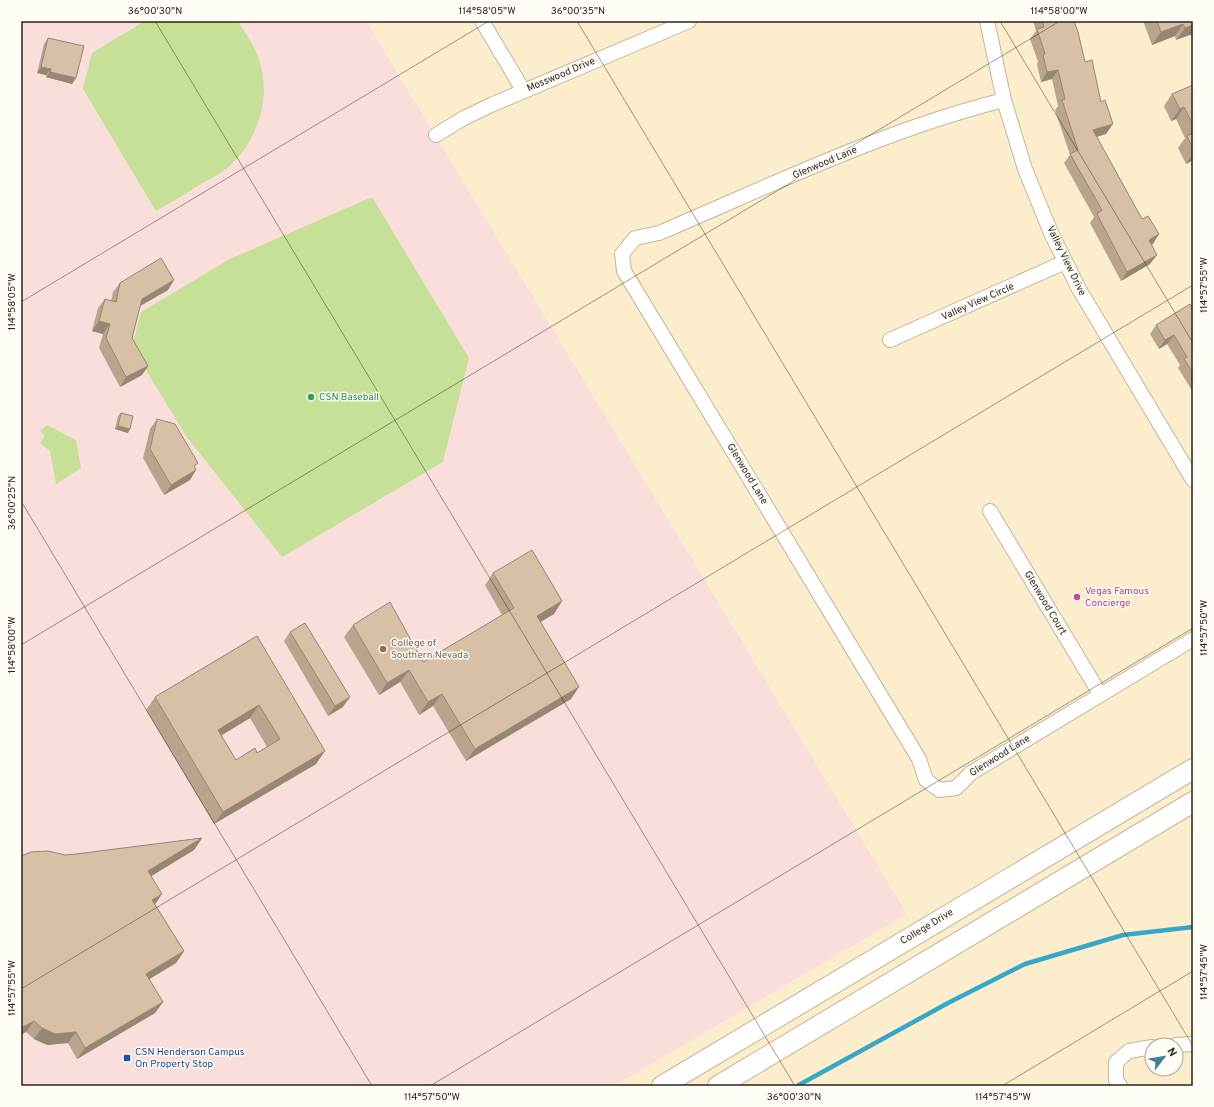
<svg xmlns="http://www.w3.org/2000/svg" width="1214" height="1107" font-family="Overpass,sans-serif">
<style>
.education{fill:#f9dedc}
.green{fill:#c6e097}
.lines{fill:none;stroke-linecap:round;stroke-linejoin:round}
.stream{stroke:#36a7c8;stroke-width:4.5}
.minor-casing{stroke:#c3b596;stroke-width:16}
.secondary-casing{stroke:#c3b596;stroke-width:22}
.minor{stroke:#fff;stroke-width:14}
.secondary{stroke:#fff;stroke-width:20}
.wall{fill:#b9a58e;fill-rule:evenodd}
.shaded-wall{fill:#968674}
.building{fill:#d7c0a5;stroke:#968674;fill-rule:evenodd}
.ticks{fill:none;stroke:#2a2519;stroke-width:1;stroke-opacity:0.45}
.leisure-dot{fill:#2e9e5b;stroke:#fffcf6;stroke-width:1.5}
.hotel-dot{fill:#d1479c;stroke:#fffcf6;stroke-width:1.5}
.education-dot{fill:#8d6e63;stroke:#fffcf6;stroke-width:1.5}
.transit-dot{fill:#1a4fb4;stroke:#fffcf6;stroke-width:1.5}
.labels{text-anchor:middle;dominant-baseline:central;stroke-width:3;stroke-linejoin:round;paint-order:stroke}
.street-label{font-size:10px;fill:#2a2519;stroke:#fffcf6}
.leisure-label{font-size:10px;fill:#27864d;stroke:#fffcf6;text-anchor:start}
.hotel-label{font-size:10px;fill:#b23c85;stroke:#fffcf6;text-anchor:start}
.education-label{font-size:10px;fill:#785e54;stroke:#fffcf6;text-anchor:start}
.transit-label{font-size:10px;fill:#164399;stroke:#fffcf6;text-anchor:start}
.neatline{fill:none;stroke:#2a2519;stroke-width:1.5}
.ticks-label{font-size:10px;text-anchor:middle;fill:#2a2519}
</style>
<rect width="100%" height="100%" fill="#fceecd"/>
<path class="education" d="M21,21h345l541,893 -293,172h-593z"/>
<g class="green">
<path d="M145,21h93c7,12 16,24 21,38 13,39 -1,83 -33,110 -7,6 -16,10 -23,14 -16,10 -32,19 -47,28l-73,-122 9,-36z"/>
<path d="M372,197l97,161 -26,104 -161,95 -96,-121 -54,-89 9,-35 89,-53z"/>
<path d="M47,425l29,15 5,28 -25,16 -6,-33 -10,-8 5,-7 -5,-5z"/>
</g>
<g class="lines">
<path class="stream" d="M797,1086l151,-83 77,-39 98,-29 70,-8"/>
<defs>
<g id="minor">
<path d="M482,21l41,69"/>
<path d="M987,21l17,79 21,69 26,64 28,56 114,191"/>
<path d="M1004,100c-120,30 -232,85 -345,133l-24,5 -13,16 2,17 295,488 7,21 13,10 17,-2 15,-15 222,-134"/>
<path d="M436,135l28,-17 27,-13 198,-84"/>
<path d="M890,340l175,-78"/>
<path d="M990,511l110,183"/>
<path d="M1176,1045l17,-1"/>
<path d="M1120,1086l-4,-6v-18l13,-11 23,-4"/>
</g>
<g id="secondary">
<path d="M662,1086l531,-317"/>
<path d="M718,1086l475,-284"/>
</g>
</defs>
<use href="#minor" class="minor-casing"/>
<use href="#secondary" class="secondary-casing"/>
<use href="#minor" class="minor"/>
<use href="#secondary" class="secondary"/>
</g>
<g class="wall">
<path d="M1033,21h41l11,41 21,72 -10,3 57,107 -2,1 -1,19 -29,17 -31,-58 4,-6 -30,-54 6,-8 -15,-45 3,-4 -6,-27 -11,3 -4,-18 1,-2 -8,-23 6,-8z"/>
<path d="M1143,21h50l-17,19 -1,-4 -23,9z"/>
<path d="M48,38l28,40 -4,6 -26,-7v-2l-9,-2 7,-29z"/>
<path d="M1193,85v75l-7,4 -8,-16 7,-10 -9,-19 -5,2 -7,-15 8,-12z"/>
<path d="M120,283l48,7 -28,16 -8,32 16,28 -6,9 -22,12 -21,-39 4,-14 -11,-3 6,-23 7,-9 6,2 2,-9z"/>
<path d="M1193,310v82l-15,-24 2,-3 -13,-21 -8,5 -9,-15 6,-9z"/>
<path d="M121,413l7,20 -13,-4 3,-13z"/>
<path d="M157,419l38,49 -5,12 -26,15 -21,-37 7,-29z"/>
<path d="M493,573l69,28 -8,13 -14,8 31,77 -105,62 -33,-55 -14,9 -19,-33 -21,13 -35,-58 9,-12 70,37 79,-47 -17,-30z"/>
<path d="M290,632l53,75 -15,9 -44,-75z"/>
<path d="M257,636l59,128 -102,60 -68,-114 9,-13zM250,718l17,29 -10,6 -21,7 -15,-25z"/>
<path d="M202,838l-8,12 -43,26 4,28 29,47 -8,12 -27,16 14,23 -8,11 -78,46 -9,-16 -21,2 -13,-6 -8,-7 39,-177 11,-1z"/>
</g>
<g class="shaded-wall">
<path d="M1183,24l-8,12 -23,9 9,-13z"/>
<path d="M1193,25v9l-17,6 9,-12z"/>
<path d="M41,67l10,2 -5,6 -9,-2z"/>
<path d="M1058,70l-6,9 -11,3 6,-10z"/>
<path d="M50,72l26,6 -4,6 -26,-7z"/>
<path d="M1184,107l-8,12 -5,2 9,-12z"/>
<path d="M1113,124l-7,10 -20,6 7,-10z"/>
<path d="M1193,154v6l-7,4z"/>
<path d="M1159,234l-6,10 -11,6 7,-10z"/>
<path d="M1157,255l-7,9 -29,17 6,-9z"/>
<path d="M174,280l-6,10 -33,19 7,-10z"/>
<path d="M99,321l11,3 -7,10 -11,-3z"/>
<path d="M1174,335l-7,9 -8,5 6,-9z"/>
<path d="M148,366l-6,9 -22,12 6,-10z"/>
<path d="M118,426l12,3 -2,4 -13,-4z"/>
<path d="M196,470l-6,10 -26,15 7,-10z"/>
<path d="M562,601l-8,13 -25,15 8,-13z"/>
<path d="M409,670l-9,12 -21,13 8,-12z"/>
<path d="M579,687l-8,12 -105,62 9,-12z"/>
<path d="M442,694l-9,12 -14,9 9,-13z"/>
<path d="M350,697l-7,10 -15,9 7,-10z"/>
<path d="M259,705l-9,13 -41,25 9,-13z"/>
<path d="M325,751l-9,13 -102,60 9,-12z"/>
<path d="M202,838l-8,12 -54,33 8,-12z"/>
<path d="M162,894l-8,12 -2,-6z"/>
<path d="M184,951l-8,12 -38,23 8,-12z"/>
<path d="M163,1002l-8,11 -78,46 8,-11z"/>
<path d="M34,1021l-8,11 -5,3v-7z"/>
<path d="M42,1028l34,4 -8,11 -21,2 -13,-6z"/>
</g>
<g class="building">
<path d="M1042,21h32l4,11 7,30 7,-2 9,42 4,-2 8,24 -20,6 49,89 6,-3 11,18 -10,6 8,15 -30,17 -30,-58 5,-4 -32,-56 8,-4 -16,-50 3,-1 -7,-29 -11,2 -4,-17 2,-1 -8,-25 7,-2z"/>
<path d="M1157,21h36v4l-8,3 -2,-4 -22,8z"/>
<path d="M48,38l36,8 -8,32 -26,-6 1,-3 -10,-2z"/>
<path d="M1193,85v40l-9,-18 -4,2 -8,-15z"/>
<path d="M1193,133v16l-6,-13z"/>
<path d="M161,258l13,22 -32,19 -10,39 16,28 -22,11 -20,-39 4,-14 -11,-3 6,-22 11,3 4,-19z"/>
<path d="M1190,304l3,6v63l-9,-14 3,-2 -13,-22 -9,5 -9,-15z"/>
<path d="M121,413l12,3 -3,13 -12,-3z"/>
<path d="M157,419l18,5 23,39 -4,3 2,4 -25,15 -21,-36z"/>
<path d="M532,550l30,51 -25,15 42,71 -104,62 -33,-55 -14,8 -19,-32 -22,13 -34,-58 37,-23 33,60 91,-54 -21,-35z"/>
<path d="M305,623l45,74 -15,9 -45,-74z"/>
<path d="M257,636l68,115 -102,61 -68,-115zM259,705l21,34 -23,14 -2,-5 -19,12 -18,-30z"/>
<path d="M202,838l-54,33 14,23 -10,6 32,51 -38,23 17,28 -78,46 -9,-16 -21,2 -13,-6 -8,-7 -13,7v-172l10,-4 17,-1 17,4 11,-1z"/>
</g>
<path class="ticks" d="M155,21l640,1065M577,21l616,1025M1000,21l193,322M21,302l468,-281M21,501l351,585M21,645l1039,-624M21,989l1172,-704M430,1086l763,-458M1002,1086l191,-115"/>
<circle class="leisure-dot" cx="311" cy="397" r="4"/>
<circle class="hotel-dot" cx="1077" cy="597" r="4"/>
<circle class="education-dot" cx="383" cy="649" r="4"/>
<rect class="transit-dot" x="123" y="1054" width="8" height="8" rx="2"/>
<g class="labels">
<g class="street-label">
<text transform="translate(561 75) rotate(-23)">Mosswood Drive</text>
<text transform="translate(825 163) rotate(-23)">Glenwood Lane</text>
<text transform="translate(1066 261) rotate(64)">Valley View Drive</text>
<text transform="translate(978 302) rotate(-24)">Valley View Circle</text>
<text transform="translate(747 474) rotate(59)">Glenwood Lane</text>
<text transform="translate(1045 603) rotate(59)">Glenwood Court</text>
<text transform="translate(1000 756) rotate(-32)">Glenwood Lane</text>
<text transform="translate(927 927) rotate(-31)">College Drive</text>
</g>
<g class="leisure-label">
<text x="319" y="397">CSN Baseball</text>
</g>
<g class="hotel-label">
<text x="1085" y="591">Vegas Famous<tspan x="1085" dy="12">Concierge</tspan></text>
</g>
<g class="education-label">
<text x="391" y="643">College of<tspan x="391" dy="12">Southern Nevada</tspan></text>
</g>
<g class="transit-label">
<text x="135" y="1052">CSN Henderson Campus<tspan x="135" dy="12">On Property Stop</tspan></text>
</g>
</g>
<rect width="1214" height="1107" fill="none" stroke="#fffcf6" stroke-width="44"/>
<g transform="translate(1164 1057) rotate(59)"><circle r="19" fill="#fffcf6" stroke="#aaa69e"/>
<path d="M0-3L7 15L0 10L-7 15Z" fill="#3f8192"/>
<text y="-6" font-size="11" font-weight="bold" text-anchor="middle" fill="#2a2519">N</text>
</g>
<rect x="22" y="22" width="1170" height="1063" class="neatline"/>
<g class="ticks-label">
<text x="155" y="14">36°00'30"N</text>
<text x="487" y="14">114°58'05"W</text>
<text x="578" y="14">36°00'35"N</text>
<text x="1059" y="14">114°58'00"W</text>
<text transform="translate(1203 285) rotate(-90)" y="4">114°57'55"W</text>
<text transform="translate(11 302) rotate(-90)" y="4">114°58'05"W</text>
<text transform="translate(11 503) rotate(-90)" y="4">36°00'25"N</text>
<text transform="translate(1203 628) rotate(-90)" y="4">114°57'50"W</text>
<text transform="translate(11 645) rotate(-90)" y="4">114°58'00"W</text>
<text transform="translate(1203 972) rotate(-90)" y="4">114°57'45"W</text>
<text transform="translate(11 988) rotate(-90)" y="4">114°57'55"W</text>
<text x="432" y="1100">114°57'50"W</text>
<text x="794" y="1100">36°00'30"N</text>
<text x="1003" y="1100">114°57'45"W</text>
</g>
</svg>
